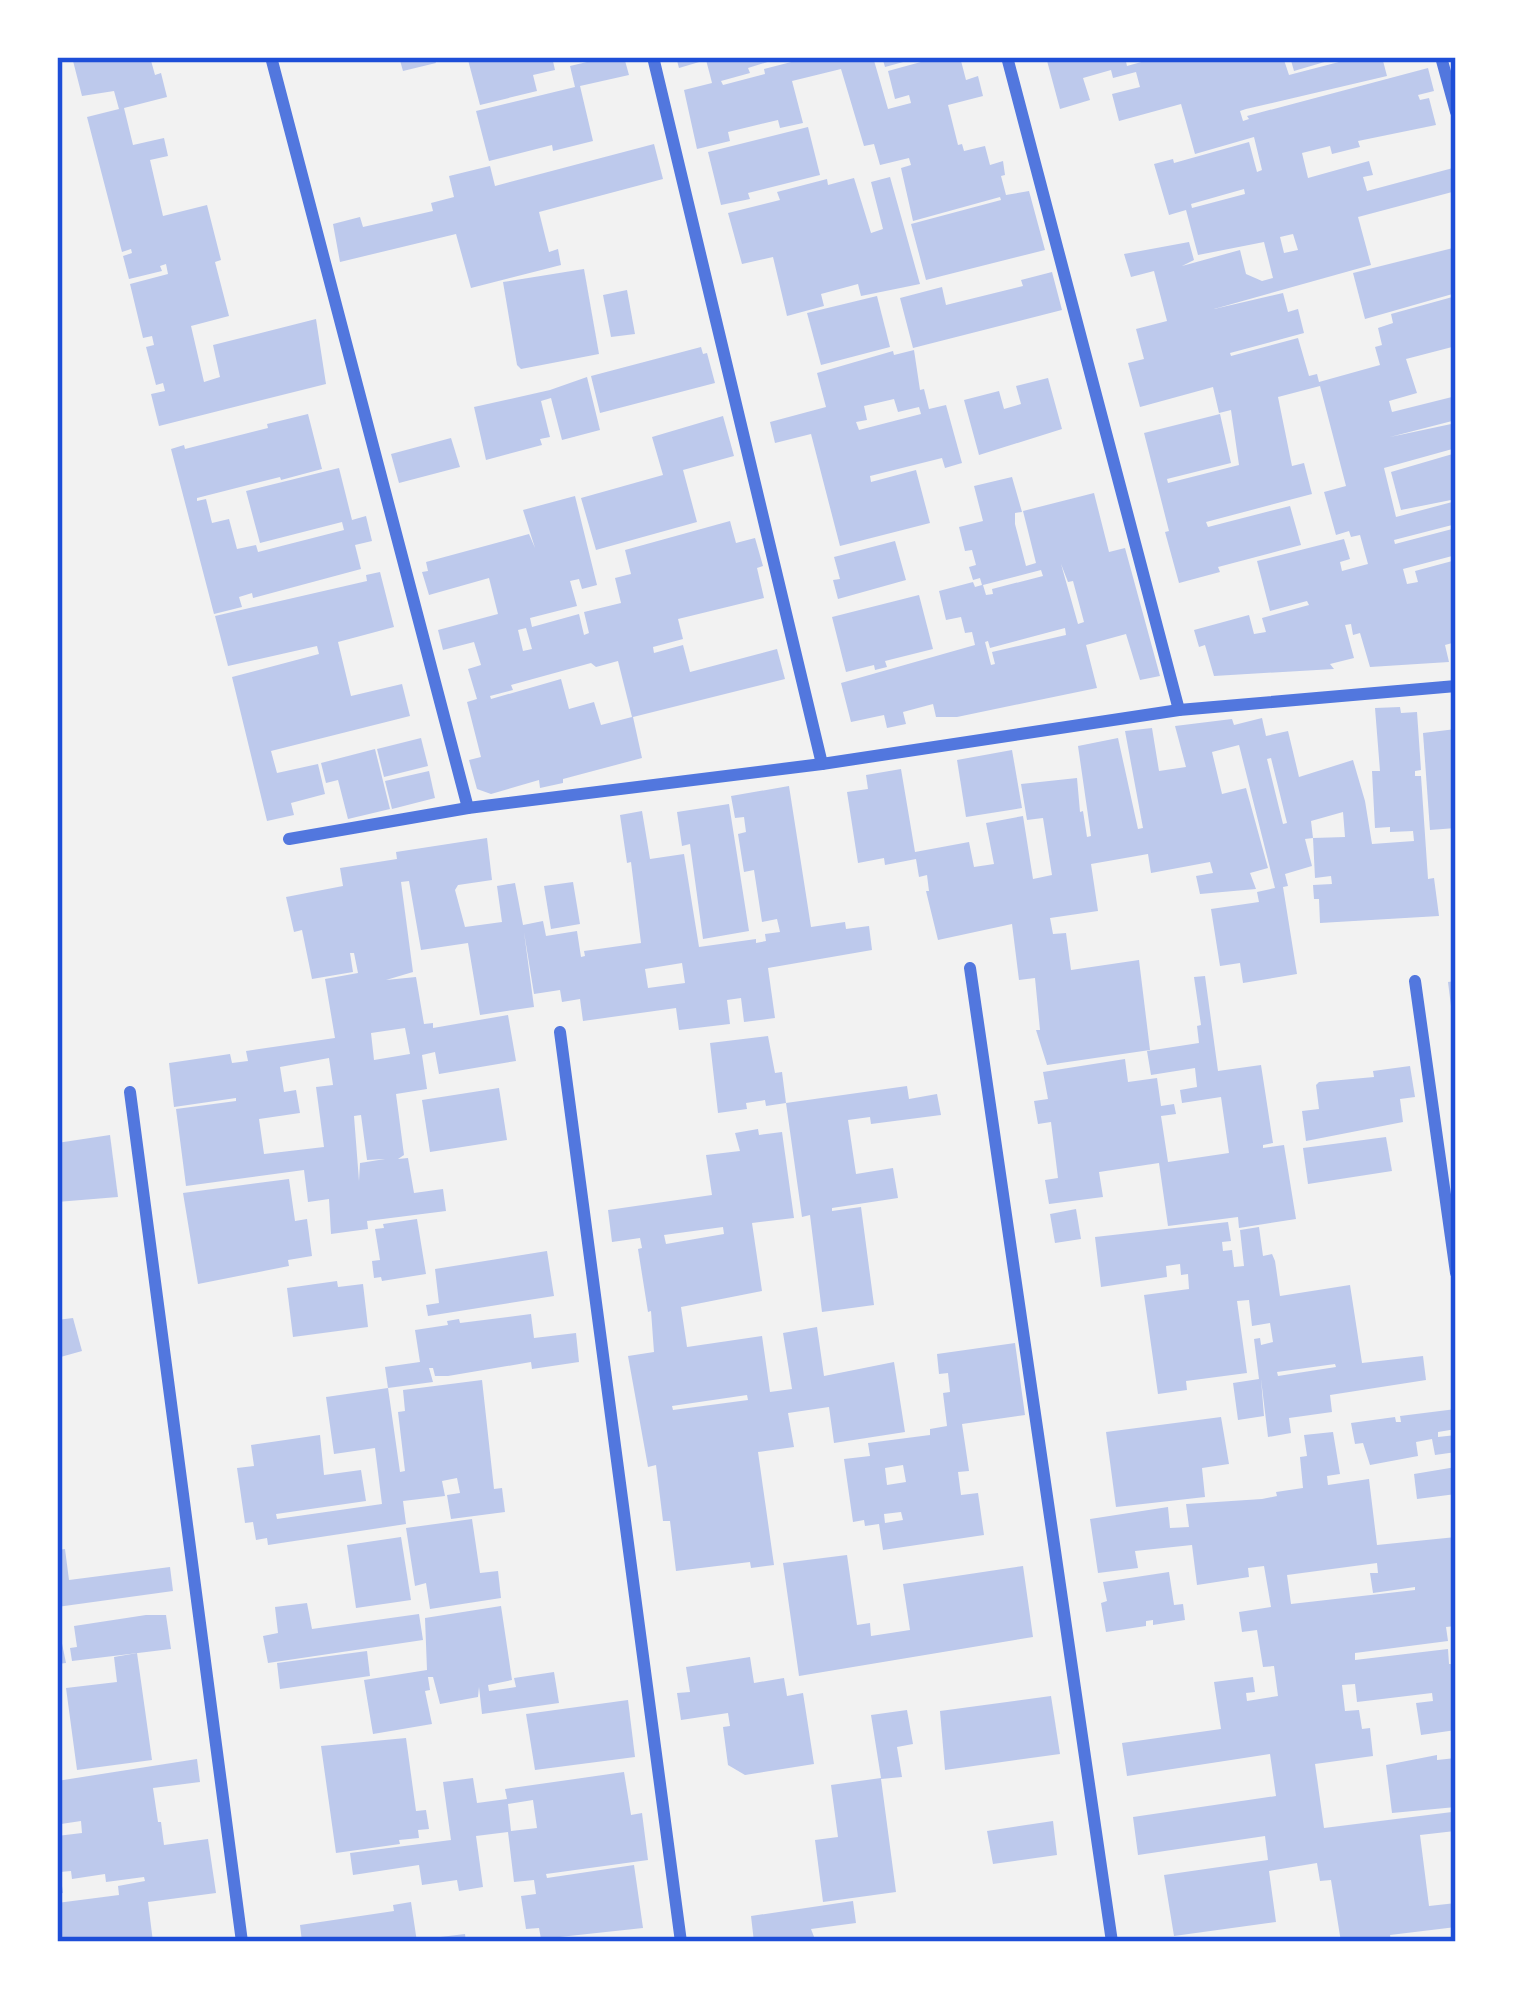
<svg xmlns="http://www.w3.org/2000/svg" width="1513" height="1999" font-family="Jost,sans-serif">
<style>
.building{fill:#bdc9ec;fill-rule:evenodd}
.lines{fill:none;stroke-linecap:round;stroke-linejoin:round}
.minor{stroke:#5277de;stroke-width:12}
.neatline{fill:none;stroke:#1d4ed8;stroke-width:4.5}
</style>
<rect width="100%" height="100%" fill="#f2f2f2"/>
<g class="building">
<path d="M72,57h78l5,18 6,-2 6,24 -43,11 9,37 31,-7 4,18 -18,4 13,56 44,-11 14,55 -6,2 14,54 -38,10 13,56 16,-5 -7,-32 103,-26 10,65 -167,42 -8,-32 14,-3 -2,-8 -7,2 -10,-38 8,-2 -2,-9 -9,2 -13,-54 38,-10 -2,-10 -6,2 2,5 -33,8 -6,-23 9,-3 -1,-4 -9,3 -35,-135 32,-8 -5,-18 -32,5z"/>
<path d="M399,57h34l3,6 -33,8z"/>
<path d="M480,57h72l3,13 -22,5 4,16 -57,14 -12,-45z"/>
<path d="M608,57h16l5,18 -49,11 13,55 -40,10 -1,-6 -63,16 -13,-50 99,-24 -5,-21z"/>
<path d="M676,57h108l-36,11 2,5 -29,8 2,4 42,-11 -1,-5 35,-9 -1,-3h75l15,52 23,-6 -2,-8 -14,4 -7,-28 51,-14h21l6,23 12,-4 5,20 -35,9 10,40 4,-1 2,7 21,-5 5,19 13,-4 2,14 -4,1 5,19 23,-4 16,59 -119,30 -15,-56 90,-24 -1,-3 -87,24 -12,-53 10,-3 -2,-7 -29,7 -6,-21 -10,2 -23,-77 -49,12 11,42 -23,5 -2,-8 -50,12 2,9 -33,8 -13,-59 28,-7 -2,-8 -4,-15 -27,8z"/>
<path d="M882,57h36v1l-33,9z"/>
<path d="M1046,57h79l2,9 32,-9h124l6,18 69,-18h24l5,19 -141,33 -6,2 3,10 6,-2 -2,-3 181,-48 6,23 -16,4 2,5 9,-2 7,27 -78,16 2,6 -28,7 -2,-8 -28,7 6,25 61,-17 4,14 -10,2 4,14 86,-23 3,23 -98,26 13,48 -157,44 69,-16 5,19 10,-3 6,24 -74,20 1,3 67,-18 11,38 8,-2 2,8 61,-17 -5,-18 7,-2 -4,-17 15,-5 -2,-9 65,-18v50l-50,13 11,34 -28,8 3,11 64,-16v24l-66,17 66,-14v25l-72,20 12,49 60,-16v23l-62,16 1,4 61,-16v27l-53,14 4,15 11,-2 -3,-11 41,-11v82l-11,3 4,17 -79,5 -10,-34 -7,2 -2,-11 -6,1 9,33 -24,6 4,5 -120,7 -9,-31 -6,2 -5,-17 55,-15 5,19 12,-2 -4,-14 47,-13 -2,-4 -37,10 -13,-50 87,-22 6,20 -10,3 2,9 26,-7 -8,-29 -9,2 -2,-6 -13,4 -12,-43 22,-6 -26,-100 -42,11 14,69 12,-3 8,31 -106,28 2,5 82,-21 11,39 -83,22 2,5 -41,11 -14,-51 4,-1 -25,-98 76,-19 11,49 -64,16 1,4 71,-18 -8,-55 -12,3 -6,-26 -73,20 -12,-44 16,-4 -8,-30 31,-8 -13,-50 -23,6 -7,-23 65,-12 5,18 -12,6 58,-16 6,24 16,7 11,-3 -9,-36 -66,13 -12,-45 -17,5 -15,-51 19,-5 1,4 75,-21 8,30 5,-2 -8,-33 -59,17 -14,-50 -62,17 -7,-27 28,-7 -4,-15 -23,6 -2,-8 -28,8 7,22 -30,9zM1244,189l1,5 -53,14 -1,-4zM1293,234l5,16 -14,3 -4,-16z"/>
<path d="M1290,57h48v1l-44,13z"/>
<path d="M808,127l12,48 -72,18 2,6 -29,6 -13,-53z"/>
<path d="M654,144l9,35 -124,33 10,40 9,-3 3,16 -90,23 -15,-54 -116,28 -7,-38 27,-7 3,10 70,-16 -2,-8 23,-6 -5,-21 41,-10 5,20z"/>
<path d="M890,177l30,107 -59,12 -3,-12 -37,10 3,12 -37,10 -14,-59 -31,7 -14,-51 52,-13 -3,-8 50,-13 1,6 26,-7 17,55 12,-4 -12,-47z"/>
<path d="M1453,248l3,45 -91,26 -12,-46z"/>
<path d="M584,269l15,85 -78,15 -4,-4 -14,-83z"/>
<path d="M1052,272l10,38 -149,38 -13,-50 42,-11 4,18 77,-19 -2,-6z"/>
<path d="M627,290l8,44 -24,3 -8,-42z"/>
<path d="M877,296l13,51 -69,18 -14,-52z"/>
<path d="M701,347l2,7 4,-1 8,30 -115,30 -9,-37z"/>
<path d="M914,350l6,40 4,-1 5,20 17,-4 16,58 -17,5 -3,-10 -72,18 1,6 45,-12 14,53 -90,23 -29,-112 -36,9 -5,-21 56,-15 -9,-34 76,-22 1,4zM894,399l4,13 21,-5 2,7 -62,16 -3,-8 11,-2 -3,-14z"/>
<path d="M587,377l13,53 -38,10 -11,-42 -10,3 9,36 -10,2 2,6 -56,15 -12,-53 76,-17z"/>
<path d="M1048,378l14,51 -83,26 -15,-55 35,-9 5,18 17,-5 -5,-18z"/>
<path d="M308,414l14,55 -41,11 -1,-3 -83,21v3l9,-2 6,24 17,-4 8,30 19,-4 2,7 86,-22 -2,-8 -82,21 -14,-52 93,-23 13,52 14,-4 6,25 -17,4 6,24 -108,29 -1,-5 -13,4 3,10 -28,7 -43,-165 13,-4 1,4 83,-21 -1,-4z"/>
<path d="M723,416l11,40 -51,14 14,52 -101,28 -15,-52 82,-23 -11,-38z"/>
<path d="M451,438l9,29 -61,16 -8,-29z"/>
<path d="M1456,453v46l-55,11 -10,-38z"/>
<path d="M1012,477l10,35 -7,1v11l11,42 10,-3 -13,-52 71,-18 15,59 16,-4 35,128 -20,4 -14,-46 -40,11 11,43 -140,29h-21l-3,-13 -30,8 3,12 -19,4 -3,-13 -33,7 -10,-39 134,-38 -3,-13 -7,1 -4,-16 -15,3 -7,-29 34,-9 2,5 7,-2 -2,-7 -7,2 -4,-13 7,-2 -4,-15 -7,1 -6,-24 24,-6 -9,-35zM1061,564l7,18 5,-1 11,41 -6,2zM1041,570l2,6 -51,13 1,5 -7,1 -3,-10zM1065,628l1,7 -74,17 3,12 -4,1 -6,-23 3,-1 2,7z"/>
<path d="M575,496l22,89 -15,4 -3,-10 -9,2 7,25 -47,12 2,9 47,-13 5,21 5,-2 -5,-21 37,-9 -6,-25 16,-4 -6,-24 105,-29 6,22 19,-5 8,28 -6,2 7,30 -86,21 5,20 -30,8 1,6 29,-8 7,27 87,-23 8,30 -152,38 9,41 -79,21v4l-23,5 -1,-8 -48,14 -14,-5 -8,-29 12,-3 -14,-55 10,-3 -9,-30 13,-4 -7,-23 -31,8 -5,-20 60,-16 -9,-36 -60,17 -7,-23 6,-1 -2,-9 103,-28 6,14 -12,-38zM526,628l6,21 -9,2 -5,-21zM618,661l14,56 -31,8 -7,-23 -25,7 -8,-30 -70,20 -1,-3 23,-6 -2,-5 80,-22 5,4z"/>
<path d="M895,541l11,39 -68,19 -5,-19 7,-1 -6,-22z"/>
<path d="M380,572l14,55 -56,15 13,54 51,-12 8,32 -139,35 6,22 41,-9 7,30 -34,9 3,12 -27,6 -35,-144 87,-23 -2,-8 -89,20 -13,-50 152,-35 -1,-6z"/>
<path d="M919,595l14,54 -48,12 2,6 -12,3 -1,-5 -28,7 -14,-55z"/>
<path d="M1400,707l1,6 16,-1 4,58 -6,1v5h6l7,103 6,-1 5,38 -119,7 -1,-24h-5l-1,-14 19,-1 -1,-8 -16,2 -2,-40 -8,1 7,27 -27,8 3,12 -5,1 14,87 -54,9 -3,-20 -20,3 -9,-57 48,-7 -2,-10 18,-4 -36,-143 -27,7 10,42 24,-6 22,80 -18,5 6,16 -56,5 -4,-18 17,-3 -3,-11 -59,11 -3,-19 -57,10 7,47 -48,7 3,16 13,-1 5,37 68,-10 11,90 -103,15 -11,-35h4l-5,-52 -16,2 -7,-56 -74,16 -12,-49h3l-2,-16 -8,2 -3,-18 -31,6 -1,-7 -26,5 -11,-71 21,-3 -2,-14 35,-6 14,83 54,-10 5,25 20,-3 -8,-41 37,-7 10,63 19,-4 -9,-57 -16,2 -6,-36 56,-6 3,34 3,-1 4,26 4,-1 -13,-90 40,-8 20,91 5,-1 -18,-97 27,-3 7,43 27,-4 -11,-41 57,-7 2,6 28,-7 4,18 22,-5 11,46 54,-17 12,41 7,43 42,-3 -1,-10 -23,1v-5l-15,1 -3,-57h8l-5,-63zM1271,758l16,65 -4,1 -16,-65zM1343,812l2,25 -32,1 -2,-17z"/>
<path d="M1456,729v99l-26,2 -7,-97z"/>
<path d="M421,738l7,28 -44,11 -7,-28z"/>
<path d="M375,749l15,60 -42,10 -10,-39 -12,3 -5,-20z"/>
<path d="M1012,750l10,58 -56,9 -9,-57z"/>
<path d="M429,771l6,27 -43,11 -7,-28z"/>
<path d="M789,786l22,141 34,-5 1,7 23,-3 3,24 -104,18 7,50 -31,4 -3,-24 -14,2 3,24 -51,6 -3,-22 -93,13 -3,-22 -18,3 -2,-12 -26,4 -10,-62 10,75 -54,8 -12,-72 -47,7 -12,-69 -8,1 12,90 -27,8 30,-3 8,47 9,-1v5l75,-13 8,46 -77,13 -4,-22 -13,3 5,34 -31,5 8,61 -6,4 10,-1 6,35 29,-4 3,22 -79,10 1,8 -37,5 -2,-35 -21,3 -4,-32 -118,16 -10,-77 60,-8v-3l-62,9 -5,-44 61,-9 2,9 16,-2 -2,-10 89,-13 -10,-59 33,-6 -4,-20h-4l3,19 -41,7 -10,-49 -8,2 -8,-35 57,-11 -3,-18 57,-9 -1,-7 91,-14 5,42 -34,5 -3,5 10,37 37,-5 -5,-36 18,-3 8,42 20,-4 3,15 31,-5 4,26 4,-1 -1,-5 57,-8 -10,-81 -4,1 -7,-48 22,-4 8,48 34,-5 15,93 57,-8v4l10,-2 -1,-7 15,-2 -3,-13 -15,3 -8,-52 -10,2 -6,-38 8,-2 -2,-15 -9,1 -4,-22zM682,963l3,20 -37,5 -3,-19zM405,1028l5,26 -36,6 -3,-27zM329,1058l4,27 -17,2 8,60 -60,7 -5,-35 41,-6 -4,-23 -12,2 -4,-25zM361,1115l6,45 18,-1 -25,4 -1,18 -5,-65z"/>
<path d="M729,804l20,127 -46,8 -13,-95 -8,2 -5,-34z"/>
<path d="M573,882l7,42 -29,5 -7,-43z"/>
<path d="M1205,976l13,95 43,-6 12,78 -10,2v3l21,-3 12,74 -57,9 -1,-11 -70,9 -9,-63 -60,9 4,25 -54,7 -4,-24 13,-2 -7,-56 -13,2 -4,-23 14,-2 -5,-27 82,-13 3,23 29,-4 4,28 13,-2 2,10 -15,2 7,46 61,-9 -8,-56 -39,6 -2,-13 17,-3 -2,-19 -44,7 -4,-24 52,-8 -2,-17 4,-1 -7,-48z"/>
<path d="M1456,981v24l-5,1 -3,-24z"/>
<path d="M768,1036l7,37 7,-1 4,31 121,-17 2,13 28,-5 4,21 -70,9 -1,-7 -22,3 8,54 37,-6 5,30 -66,10v3l29,-4 13,98 -52,7 -12,-97 -8,2 -16,-114 -20,3 -1,-6 -19,3 1,6 -29,4 -8,-70z"/>
<path d="M1410,1066l5,31 -15,2 3,23 -97,19 -4,-30 17,-2 -3,-24 3,-3 55,-5 -1,-6z"/>
<path d="M499,1088l8,52 -77,12 -8,-52z"/>
<path d="M758,1129l1,6 23,-3 12,86 -42,5 10,68 -81,16 6,40 75,-11 8,56 22,-3 -9,-56 34,-6 7,49 70,-14 11,70 -71,11 -5,-36 -41,6 6,34 -36,5 16,113 -23,3 -1,-6 -74,9 -6,-50h-7l-7,-56 -8,2 -20,-111 26,-4 -3,-41 -3,1 -10,-63 4,-1 -2,-10 -28,4 -4,-32 104,-15 -6,-40 34,-4 -5,-18zM723,1227l1,7 -58,10 -2,-9zM747,1395l1,5 -75,10 -1,-4z"/>
<path d="M110,1135l8,62 -61,5v-59z"/>
<path d="M1386,1137l6,34 -84,13 -5,-36z"/>
<path d="M289,1179l6,42 12,-2 5,37 -24,4 1,6 -91,18 -15,-91z"/>
<path d="M1076,1209l5,30 -26,4 -5,-29z"/>
<path d="M417,1219l9,55 -44,7 -1,-4 -7,1 -2,-17 8,-1 -5,-31 9,-1 -1,-4z"/>
<path d="M1228,1222l3,19 -9,1 1,9 9,-1 2,17 10,-1 -4,-36 19,-3 4,29 9,-2 3,7 5,35 70,-11 12,78 61,-7 3,24 -96,15 2,17 -43,6 2,15 -23,4 -7,-58 3,37 -26,4 -5,-37 26,-4 -5,-40 6,-1 1,7 12,-3 -3,-19 -18,3 -3,-26 -12,1 10,72 -61,8 1,9 -29,4 -14,-99 45,-6 -1,-15 -7,1 -1,-11 -14,2 1,11 -66,10 -6,-50zM1335,1364l1,3 -58,9 -1,-4z"/>
<path d="M547,1251l7,45 -126,20 -2,-11 13,-2 -4,-34z"/>
<path d="M337,1281l1,6 25,-3 5,43 -75,10 -6,-49z"/>
<path d="M531,1314l3,24 42,-5 3,29 -47,7 -1,-7 -83,14h-13l-2,-8h-4l4,14 -45,6 12,84 5,-1 -7,-59 7,-1 -2,-21 79,-10 12,109 8,-1 3,24 -54,7 -4,-24 13,-2 -3,-15 -15,3 3,15 -42,5 3,23 -138,21 -1,-7 -11,2 -3,-18 -8,1 -8,-55 17,-2 -3,-21 69,-10 4,40 37,-5 5,31 -90,13 1,5 105,-15 -7,-56 -41,6 -8,-57 62,-9 -3,-21 35,-5 -5,-32 33,-5 -1,-4 12,-2 1,4z"/>
<path d="M73,1318l9,33 -25,7v-38z"/>
<path d="M1015,1343l10,72 -63,9 7,47 -11,1 3,23 17,-2 6,42 -101,15 -4,-26 -14,2 -1,-6 -11,2 -9,-63 26,-3 -2,-13 62,-8v-6l17,-3 -4,-33 7,-1 -2,-19 -9,1 -2,-20zM903,1465l3,17 -19,3 -2,-17zM901,1512l2,8 -18,3 -1,-9z"/>
<path d="M1456,1409v20l-18,3v5l18,-2v17l-21,3 -3,-16 -16,3 2,14 -48,9 -7,-22 -8,1 -4,-21 44,-6 1,5h5l-1,-6z"/>
<path d="M1221,1417l8,47 -27,4 3,29 -89,10 -10,-75z"/>
<path d="M1333,1432l7,42 -13,2 1,9 41,-6 8,66 79,-8v89l-10,1 2,14 -93,12v7l93,-11 1,15h7v66l-35,5 -5,-32 17,-2 -1,-8 -75,9 -2,-18 -13,1 3,26 14,-1 3,19 8,-1 3,28 -58,8 9,64 128,-16 3,19 -35,4 9,71 27,-3v24l-66,8 1,7h-50l-10,-62 -11,1 -3,-18 -48,8 7,51 -102,14 -10,-61 104,-15 -3,-24 -127,19 -5,-38 143,-21 -6,-42 -143,22 -5,-33 99,-14 -7,-47 39,-5 2,15 -9,1 1,8 31,-5 -4,-30 -11,1 -6,-37 -15,2 -3,-20 32,-5 -7,-41 -16,2 1,9 -52,8 -5,-40 -57,6 3,17 -40,5 -8,-54 78,-12 2,21 19,-1 -3,-23 76,-5 15,-3 -1,-4 27,-4 -3,-31 7,-1 -3,-21zM1377,1563l1,10h-8l3,20 42,-6v3l-124,14 -4,-29z"/>
<path d="M1456,1467v27l-39,5 -3,-25z"/>
<path d="M472,1519l8,54 18,-2 3,27 -71,11 -4,-26 -11,3 -9,-58z"/>
<path d="M401,1537l10,63 -55,8 -9,-63z"/>
<path d="M65,1549l4,31 101,-13 3,24 -116,16v-57z"/>
<path d="M847,1555l10,70 13,-2 1,13 39,-6 -7,-46 120,-18 10,71 -234,39 -16,-113z"/>
<path d="M1169,1572l5,33 9,-1 2,16 -32,5v-5l-7,1v5l-40,6 -5,-29 6,-2 -4,-19z"/>
<path d="M307,1603l5,26 107,-15 4,26 -155,23 -5,-27 15,-3 -3,-26z"/>
<path d="M501,1606l11,74 -24,5 1,6 27,-4 -2,-9 40,-6 5,31 -77,11 -3,-27 -1,10 -38,7 -7,-27h-5l2,13 -5,1 7,33 -59,10 -9,-54 63,-10 -2,-52z"/>
<path d="M146,1615h20l5,34 -99,12 -2,-13 7,-1 -3,-21z"/>
<path d="M57,1619l9,44 -9,1z"/>
<path d="M367,1651l3,25 -90,13 -3,-26z"/>
<path d="M137,1653l15,107 -75,10 -11,-82 51,-6 -3,-25z"/>
<path d="M750,1657l4,26 30,-5 3,18 16,-3 11,71 -69,11 -17,-10 -5,-38 7,-1 -2,-13 -47,7 -4,-27 13,-1 -4,-25z"/>
<path d="M1051,1696l9,58 -115,16 -5,-59z"/>
<path d="M628,1700l7,57 -100,13 -9,-56z"/>
<path d="M907,1710l6,34 -16,3 5,30 -21,2 15,113 -73,10 -8,-62 23,-3 -7,-52 50,-7 -10,-63z"/>
<path d="M406,1738l10,73 10,-1 3,19 -11,1 1,8 -20,2 1,4 -64,9 -15,-107z"/>
<path d="M1437,1755v5l19,-2v49l-64,6 -6,-48z"/>
<path d="M197,1759l3,23 -47,6 5,34h3l3,23 44,-6 8,54 -68,9 5,40h-93l-3,-39 62,-8 -1,-9 27,-5 -1,-4 -38,5 -1,-8 -33,5 -1,-8 -11,1 3,21 -6,1v-58l25,-3 -1,-12 -20,3 -4,-43z"/>
<path d="M624,1772l7,43 11,-2 6,47 -102,14 1,4 87,-13 9,63 -102,11 -2,-11 -13,1 -5,-33 15,-2 -2,-14 -20,2 -6,-50 -32,4 7,51 -24,4 -2,-11 -35,5 -3,-20 -66,10 -3,-22 101,-13 -8,-58 30,-4 4,25 30,-4 -2,-10zM533,1800l4,28 -26,3 -3,-27z"/>
<path d="M1053,1821l4,34 -64,9 -6,-33z"/>
<path d="M853,1901l3,22 -45,6 5,13h-62l-3,-26z"/>
<path d="M411,1902l6,40h-115l-2,-17 94,-14 -1,-6z"/>
<path d="M465,1934l1,8h-41l-1,-3z"/>
</g>
<g class="lines">
<g class="minor">
<path d="M271,57l197,751"/>
<path d="M653,57l169,707"/>
<path d="M1007,57l172,653"/>
<path d="M1441,57l15,55"/>
<path d="M289,839l179,-31 354,-44 357,-54 277,-24"/>
<path d="M970,968l142,974"/>
<path d="M1415,981l41,292"/>
<path d="M560,1032l121,910"/>
<path d="M130,1092l112,850"/>
</g>
</g>
<rect width="1513" height="1999" fill="none" stroke="#ffffff" stroke-width="120"/>
<rect x="60" y="60" width="1393" height="1879" class="neatline"/>
</svg>
